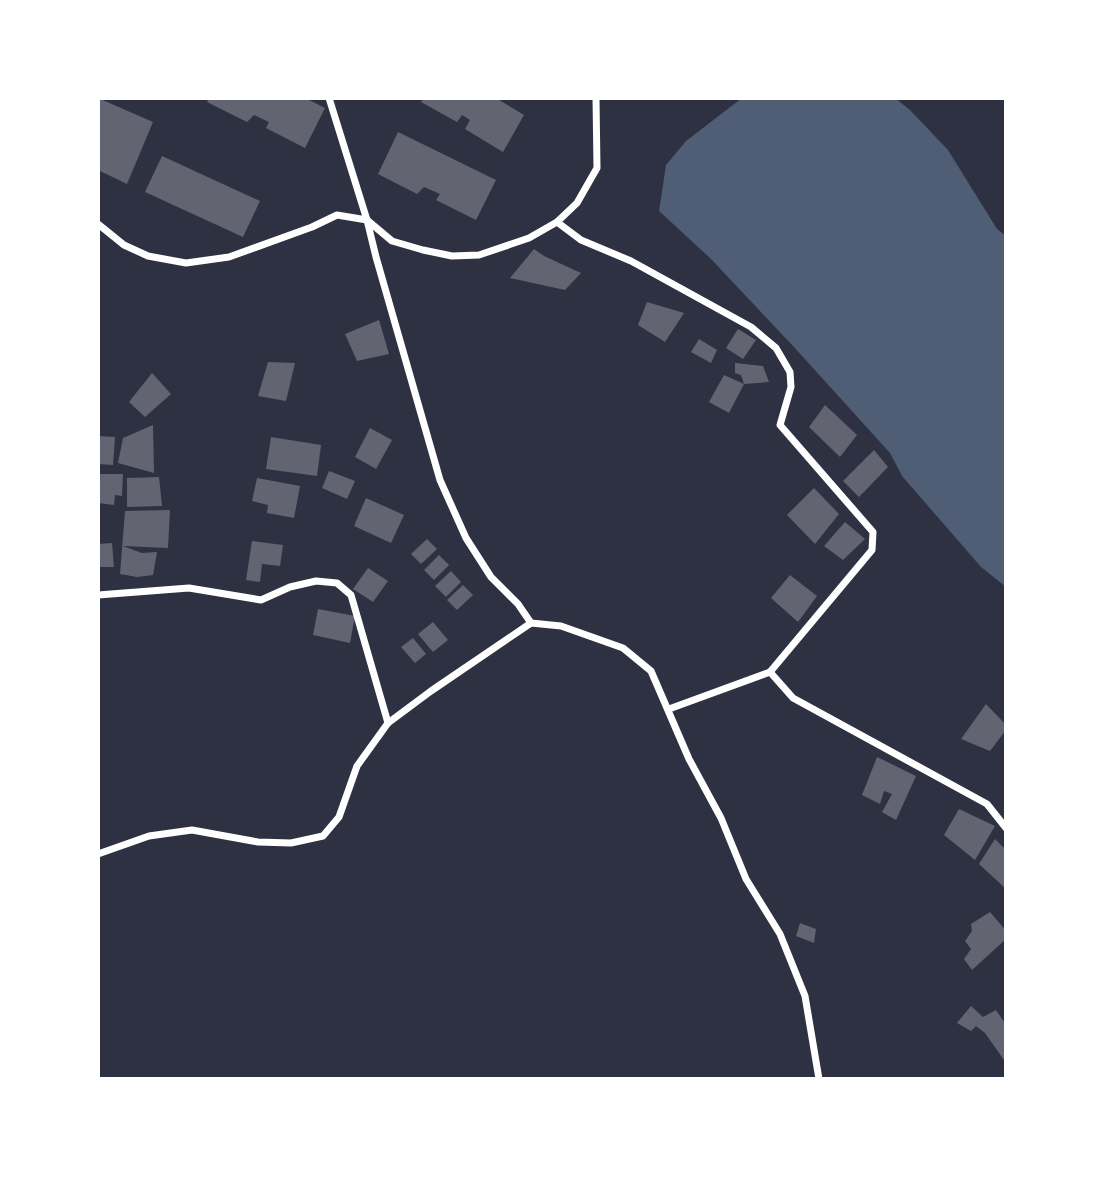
<svg xmlns="http://www.w3.org/2000/svg" width="1104" height="1177" font-family="Rubik,sans-serif">
<style>
.water{fill:#4f5d75}
.building{fill:#626471}
.lines{fill:none;stroke-linecap:round;stroke-linejoin:round}
.minor{stroke:#fff;stroke-width:7}
</style>
<rect width="100%" height="100%" fill="#2d3142"/>
<path class="water" d="M742,98h153l15,12 38,40 49,79 9,7v351l-25,-20 -79,-91 -12,-23 -97,-107 -83,-88 -51,-47 7,-46 20,-24z"/>
<g class="building">
<path d="M98,98l55,24 -26,62 -29,-14z"/>
<path d="M209,98h96l20,10 -20,40 -39,-20 3,-6 -15,-7 -7,7 -40,-20z"/>
<path d="M424,98h72l28,17 -21,37 -38,-23 5,-9 -8,-5 -5,7 -36,-20z"/>
<path d="M398,132l98,48 -20,40 -40,-20 4,-6 -16,-7 -7,7 -39,-20z"/>
<path d="M162,156l98,45 -17,36 -98,-45z"/>
<path d="M534,249l10,7 37,17 -16,17 -55,-12z"/>
<path d="M647,302l37,11 -19,29 -27,-17z"/>
<path d="M379,320l10,34 -32,7 -12,-27z"/>
<path d="M738,329l18,11 -13,19 -17,-11z"/>
<path d="M699,339l18,11 -6,13 -20,-11z"/>
<path d="M268,362l27,1 -9,38 -28,-5z"/>
<path d="M735,363l28,3 6,16 -25,2 -3,-9 -6,-2z"/>
<path d="M152,373l19,21 -26,23 -16,-15z"/>
<path d="M724,375l20,9 -15,29 -20,-11z"/>
<path d="M825,405l32,30 -17,22 -31,-30z"/>
<path d="M153,425l1,48 -36,-10 5,-25z"/>
<path d="M370,428l22,12 -16,29 -21,-12z"/>
<path d="M98,436l17,1 -2,28 -15,-1z"/>
<path d="M271,437l50,8 -4,31 -51,-7z"/>
<path d="M874,450l14,17 -29,30 -16,-16z"/>
<path d="M329,471l26,10 -8,18 -25,-11z"/>
<path d="M98,474h25l-1,22 -7,-1 -1,10 -16,-2z"/>
<path d="M159,477l3,29 -35,1v-29z"/>
<path d="M257,478l43,8 -6,32 -27,-5 1,-8 -16,-4z"/>
<path d="M814,488l25,26 -24,30 -28,-29z"/>
<path d="M366,498l38,17 -13,28 -37,-17z"/>
<path d="M170,510l-2,38 -45,-2 19,7 15,-1 -4,23 -16,2 -17,-3 5,-63z"/>
<path d="M845,522l20,17 -22,21 -19,-14z"/>
<path d="M427,539l10,10 -16,15 -10,-10z"/>
<path d="M252,541l31,4 -3,21 -18,-2 -2,18 -14,-2z"/>
<path d="M112,543l2,24h-16v-23z"/>
<path d="M439,555l10,10 -15,15 -10,-10z"/>
<path d="M368,568l20,13 -15,21 -20,-13z"/>
<path d="M451,571l10,11 -15,15 -11,-11z"/>
<path d="M790,575l27,21 -19,26 -27,-24z"/>
<path d="M463,585l10,10 -16,15 -10,-10z"/>
<path d="M318,609l37,7 -5,27 -37,-8z"/>
<path d="M433,622l15,18 -15,12 -15,-18z"/>
<path d="M413,638l13,16 -11,9 -14,-16z"/>
<path d="M986,704l20,21v5l-16,21 -29,-12z"/>
<path d="M877,757l39,19 -20,44 -14,-8 10,-18 -8,-3 -4,13 -18,-9z"/>
<path d="M959,809l36,17 -20,34 -31,-25z"/>
<path d="M995,839l11,11v39l-27,-25z"/>
<path d="M990,912l16,19v8l-34,31 -8,-11 7,-10 -6,-8 7,-10 -1,-7z"/>
<path d="M800,923l16,6 -2,14 -18,-7z"/>
<path d="M971,1006l12,11 13,-7 10,15v32l-2,3 -19,-27 -9,-7 -5,5 -14,-8z"/>
</g>
<g class="lines">
<g class="minor">
<path d="M329,98l38,122 9,37 64,223 26,58 25,39 27,27 13,19"/>
<path d="M557,222l24,18 50,21 120,66 25,21 14,24 1,15 -11,38 93,107 -1,18 -102,122 -101,37"/>
<path d="M98,224l26,21 24,11 38,7 43,-6 83,-30 25,-12 30,5 25,21 31,9 29,6 27,-1 50,-17 28,-16 20,-19 20,-35 -1,-70"/>
<path d="M98,595l91,-7 72,12 29,-13 26,-6 21,2 14,12 37,128"/>
<path d="M770,672l23,26 194,106 19,24"/>
<path d="M98,854l51,-18 43,-6 66,12 33,1 32,-7 16,-19 18,-51 31,-43 43,-32 100,-68 30,3 62,22 28,23 38,88 32,59 25,61 34,55 25,62 14,83"/>
</g>
</g>
<rect width="1104" height="1177" fill="none" stroke="#ffffff" stroke-width="200"/>
</svg>
